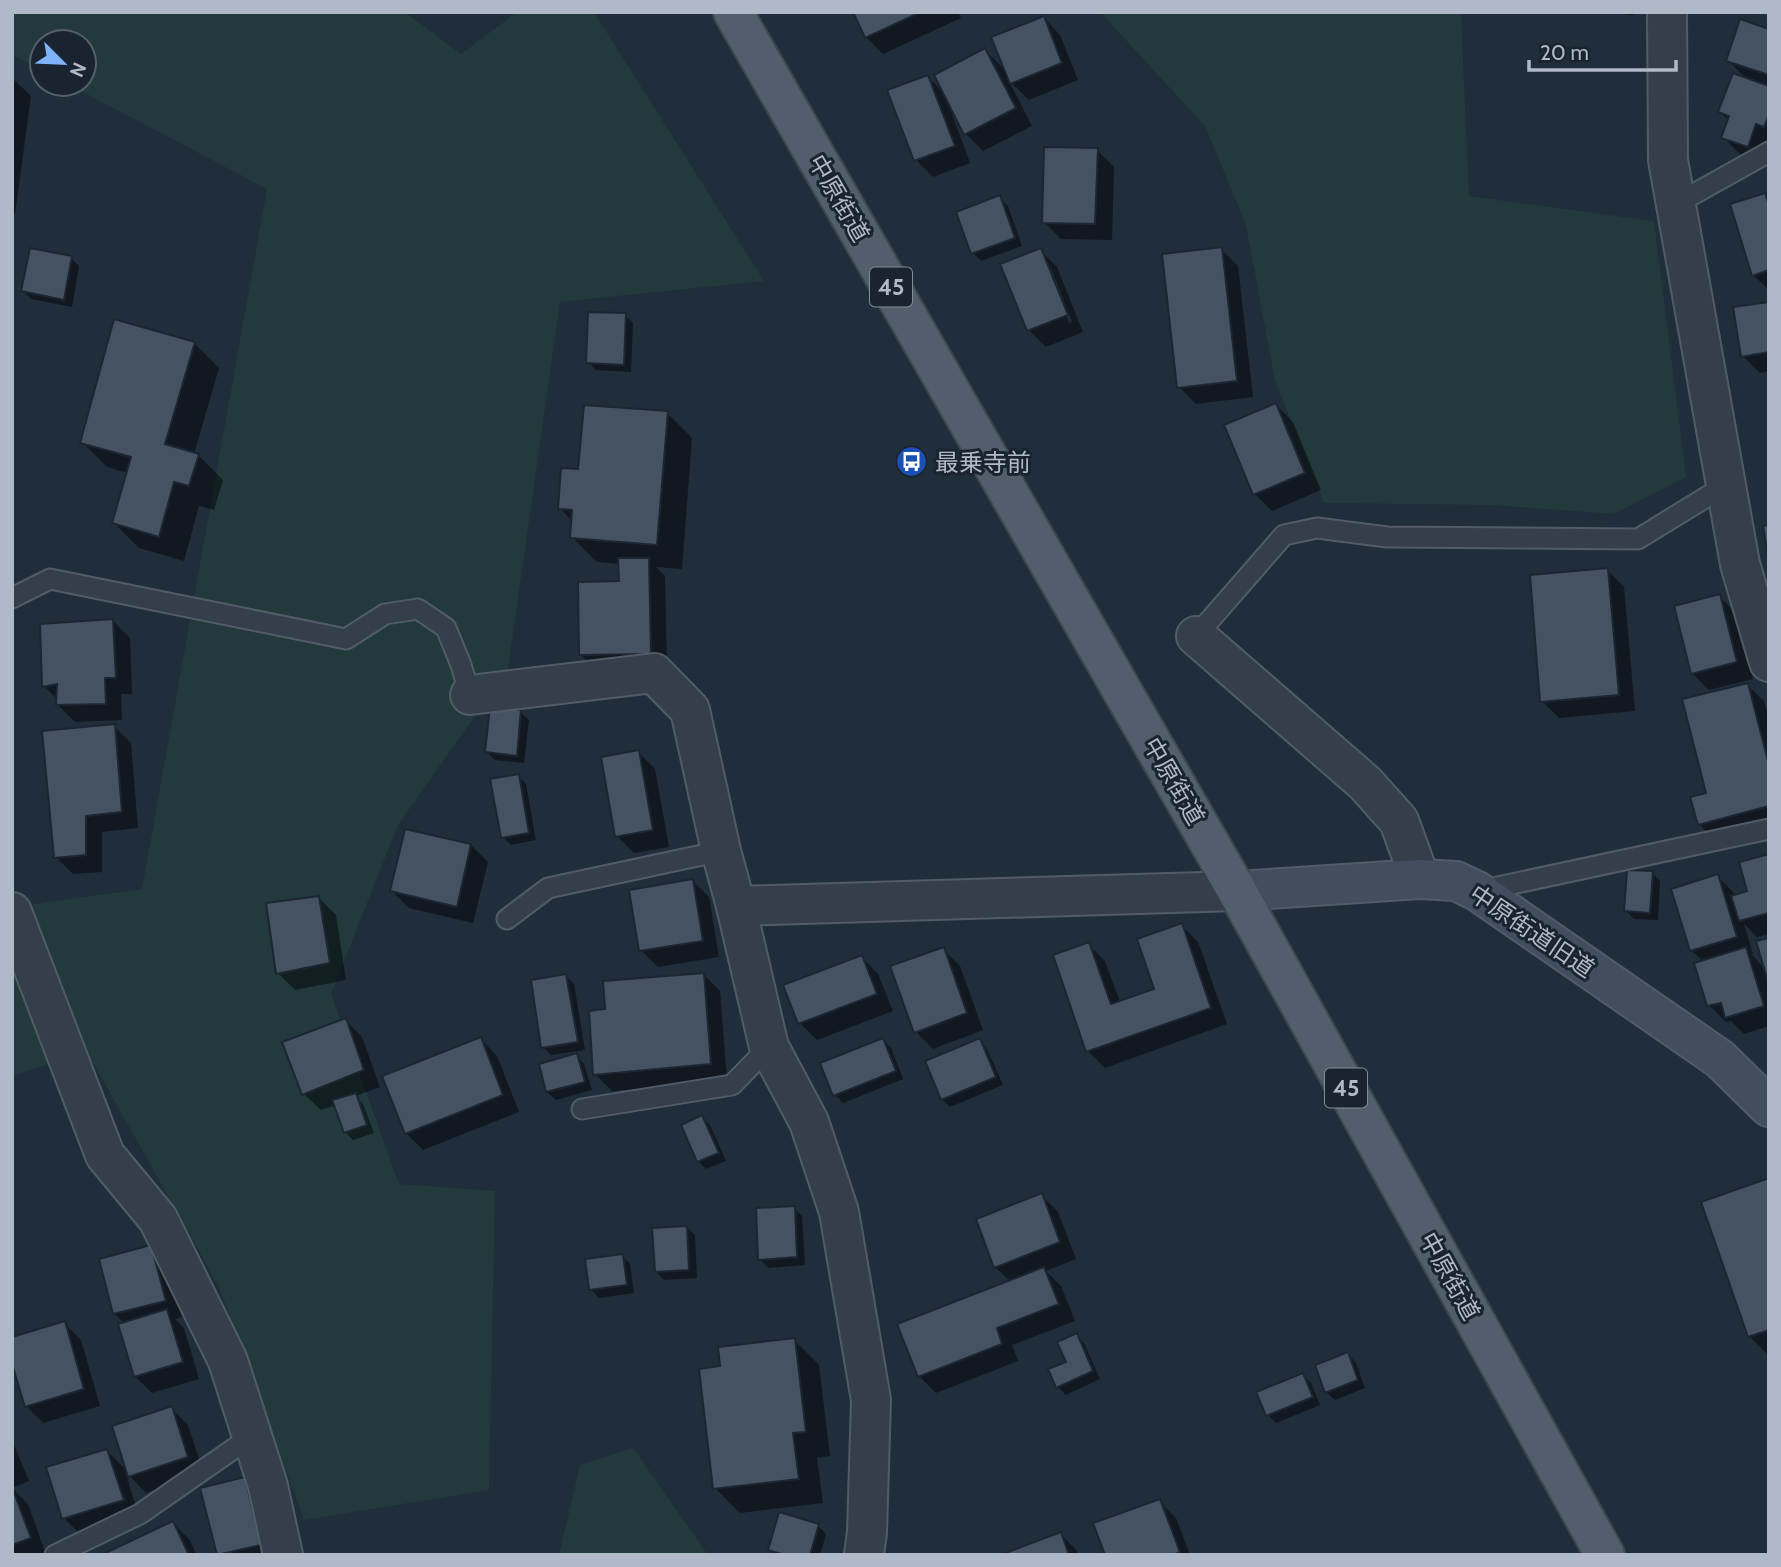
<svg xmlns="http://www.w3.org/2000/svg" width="1781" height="1567" font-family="Cabin,'Noto Sans JP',sans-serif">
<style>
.green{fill:#223a3c}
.shadow{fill:#0007;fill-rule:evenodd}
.building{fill:#445262;stroke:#1c2632;stroke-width:2}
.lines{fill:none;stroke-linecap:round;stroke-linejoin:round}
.lane-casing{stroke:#525c69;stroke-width:23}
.street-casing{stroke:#525c69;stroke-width:42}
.secondary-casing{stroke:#525c69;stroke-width:42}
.primary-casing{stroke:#3e4854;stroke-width:42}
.lane{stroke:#343f4b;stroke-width:19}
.street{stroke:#343f4b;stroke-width:38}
.secondary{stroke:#424e5e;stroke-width:38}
.primary{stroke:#525e6b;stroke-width:38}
.labels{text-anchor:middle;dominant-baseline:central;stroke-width:6;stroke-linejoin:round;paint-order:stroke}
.shield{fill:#1a2430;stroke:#828c9a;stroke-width:2}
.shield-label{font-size:23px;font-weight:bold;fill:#afb9c7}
.street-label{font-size:24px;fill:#afb9c7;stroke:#1a2430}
.poi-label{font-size:24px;fill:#afb9c7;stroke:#1a2430;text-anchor:start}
</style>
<rect width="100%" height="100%" fill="#202d3b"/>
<g class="green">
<path d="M12,12h393l56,42 56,-42h77l170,269 -204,21 -52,367 -110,156 -67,169 68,190 96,7 -6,299 -185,30 -85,-233 -132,-235 -75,24v-169l130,-18 125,-700 -199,-105h16v-42h-42v29l-30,-16z"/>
<path d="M1100,12h361l8,184 185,25 32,256 -72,37 -123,-9 -167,-2 -49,-122 -29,-156 -41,-99z"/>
<path d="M633,1448l75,107h-149l21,-90z"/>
</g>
<g class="shadow">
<path d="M855,12h103l3,6 -78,36 -17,-17z"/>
<path d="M1601,12h33l-1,3z"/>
<path d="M1044,18l16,17 18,45 -49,20 -20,-19 23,45 -49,25 -17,-17 -13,-24 -2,1 19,52 -37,14 -17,-17 12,-83 16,16 41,-43 23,23z"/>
<path d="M1769,31v121l-4,11 -25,-9 -17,-17 6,-16 -9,-9 28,-31 -20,-21z"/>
<path d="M12,78l19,18 -16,118h-3z"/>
<path d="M1097,150l17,17 -2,73 -51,-1 -17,-17z"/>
<path d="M1765,195l4,4v91l-16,-15z"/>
<path d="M999,197l9,9 14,40 -41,15 -8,-8z"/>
<path d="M1221,249l17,17 15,131 -57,7 -17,-17z"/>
<path d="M1040,250l17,17 26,65 -37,15 -17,-17zM1047,268h4l21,54 -3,1z"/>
<path d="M71,258l8,8 -7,41 -41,-8 -8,-8z"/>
<path d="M1769,303v68l-9,2 -17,-17z"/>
<path d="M625,315l8,8 -2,49 -35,-2 -8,-8z"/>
<path d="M194,343l25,25 -25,86 4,1 25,25 -9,30 -15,-4 -15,55 -45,-13 -25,-25 14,-50 -21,-6 -25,-25z"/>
<path d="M1276,405l17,17 28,68 -49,21 -17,-17z"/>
<path d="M667,413l25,25 -10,131 -26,-2 9,9 2,94 -70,1 -17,-17 41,-71 -1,-19 -23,-2 -25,-25 1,-15 -13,-14 20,-37z"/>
<path d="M1607,570l17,17 11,124 -76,7 -17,-17z"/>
<path d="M1719,596l17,17 17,66 -44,11 -17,-17z"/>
<path d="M113,621l17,17 2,56h-11l1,26 -47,2 -17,-17v-5l-14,-14z"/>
<path d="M1747,685l17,16 5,19v107l-53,14 -17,-17 9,-30z"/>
<path d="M520,712l9,8 -5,43 -29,-3 -8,-8z"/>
<path d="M114,726l17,17 7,85 -36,4v40l-29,2 -17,-17z"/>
<path d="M638,752l17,17 14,78 -35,6 -17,-17z"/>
<path d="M518,776l8,8 10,56 -25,5 -8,-8z"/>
<path d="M471,845l17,17 -15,61 -64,-15 -17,-17z"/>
<path d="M1769,856v78l-12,3 -13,-13 9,30h-2l15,16 3,-31v87l-25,8 -13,-13 -5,1 -17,-17 -5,-43 -13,-12 26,-74 17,17 1,3 14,-4z"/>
<path d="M1652,873l8,8 -2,39 -24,-1 -8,-8z"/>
<path d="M692,880l17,17 10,60 -61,10 -17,-17z"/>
<path d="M319,898l17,17 10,65 -51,10 -17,-17z"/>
<path d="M1181,925l17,17 29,82 -122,44 -17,-17v-107l17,17 15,41 36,-12z"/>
<path d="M943,949l17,17 23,64 -50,19 -17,-17z"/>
<path d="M862,957l16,17 15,37 -76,29 -17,-17z"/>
<path d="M703,974l17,17 7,90 -115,10 -17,-17 12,-63z"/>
<path d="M566,976l8,8 11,66 -34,5 -8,-8z"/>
<path d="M345,1020l17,17 18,50 -24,9 7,8 11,29 -21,7 -8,-8 -9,-27 -15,5 -17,-16z"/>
<path d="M481,1039l16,17 22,56 -96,38 -17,-17z"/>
<path d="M883,1040l8,8 12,31 -60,24 -8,-8z"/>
<path d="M979,1040l8,9 16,36 -53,22 -8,-8z"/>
<path d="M576,1055l8,9 8,26 -36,10 -9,-8z"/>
<path d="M702,1117l8,8 16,36 -20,8 -8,-8z"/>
<path d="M1769,1180v176l-20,-20z"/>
<path d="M1041,1195l17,17 18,47 -30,12 15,15 14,35 -63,24 6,16 -82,32 -17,-17 92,-94 -16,-15z"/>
<path d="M794,1208l8,8 3,49 -37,3 -8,-9z"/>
<path d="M686,1227l9,8 2,43 -33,2 -8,-8z"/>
<path d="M150,1247l17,17 15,53 -7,2 9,9 15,51 -47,14 -17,-17 -10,-52 -10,-10 -14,-54z"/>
<path d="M622,1256l8,8 4,29 -35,5 -8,-9z"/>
<path d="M64,1323l17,17 19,66 -57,17 -17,-17z"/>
<path d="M1076,1335l8,8 16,36 -34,16 -8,-8 10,-24z"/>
<path d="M794,1340l25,25 11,91 -13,2 6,45 -83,10 -25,-25 7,-120z"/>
<path d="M1348,1354l8,9 9,25 -30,12 -9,-8z"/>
<path d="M1303,1375l8,8 9,22 -44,18 -8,-8z"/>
<path d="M171,1408l17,17 16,49 -58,19 -21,-22 14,46 -58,18 -17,-17 43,-67 21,21z"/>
<path d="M12,1440l17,41 -17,7z"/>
<path d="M244,1479l17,17 14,59h-57l-16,-65z"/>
<path d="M12,1488l16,16 18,51h-34z"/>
<path d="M1159,1501l17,17 14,37h-84z"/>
<path d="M173,1523l17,17 6,15h-91z"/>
<path d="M818,1526l8,8 -6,21h-44l-6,-6z"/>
<path d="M1060,1534l17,17 1,4h-73z"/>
</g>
<g class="building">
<path d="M853,12h68l-56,26z"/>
<path d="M1044,16l18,47 -52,21 -19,-47z"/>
<path d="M1740,19l29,10v46l-43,-14z"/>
<path d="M985,48l31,60 -52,27 -30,-60z"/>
<path d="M1733,73l36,13v29l-5,12 -8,-3 -8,23 -27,-9 8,-22 -11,-4z"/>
<path d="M928,75l27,71 -41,15 -27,-71z"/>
<path d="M1044,147l54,1 -3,76 -53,-1z"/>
<path d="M1765,193l4,12v65l-17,6 -22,-72z"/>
<path d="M1000,195l15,43 -44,16 -15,-42z"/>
<path d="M1222,247l15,134 -60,7 -15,-134z"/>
<path d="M30,248l42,8 -8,44 -43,-9z"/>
<path d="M1041,248l27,67 -41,16 -27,-67z"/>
<path d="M1769,302v50l-28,5 -8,-50z"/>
<path d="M588,312l38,1 -2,52 -38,-2z"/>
<path d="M114,319l81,23 -30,102 34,10 -10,32 -15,-4 -15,55 -47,-14 19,-66 -51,-14z"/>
<path d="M1276,403l29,70 -52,22 -29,-70z"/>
<path d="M584,405l84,6 -11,134 -87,-7 2,-28 -14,-1 3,-41 17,1z"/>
<path d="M1769,525v38l-6,-37z"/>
<path d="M618,558h31l2,96 -72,1 -1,-73 41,-1z"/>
<path d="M1608,568l11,127 -79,7 -10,-127z"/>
<path d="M1720,594l17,68 -46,12 -17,-68z"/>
<path d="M113,619l3,59h-11l1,26 -50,1 1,-21 -15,3 -2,-63z"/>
<path d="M1748,683l21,82v41l-71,19 -8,-28 16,-4 -24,-94z"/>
<path d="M490,706l31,4 -4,46 -32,-4z"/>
<path d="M115,724l7,88 -36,4v39l-32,3 -12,-127z"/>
<path d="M639,750l14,80 -38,7 -14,-80z"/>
<path d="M519,774l10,59 -28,5 -11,-59z"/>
<path d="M405,829l66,15 -14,63 -67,-16z"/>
<path d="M1769,854v59l-30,8 -8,-25 16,-5 -8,-29z"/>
<path d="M1627,870l26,1 -3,42 -26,-2z"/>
<path d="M1718,874l19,63 -47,14 -19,-62z"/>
<path d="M693,879l10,62 -64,10 -10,-61z"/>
<path d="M319,896l11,67 -54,11 -10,-71z"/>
<path d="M1182,923l29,85 -125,44 -33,-97 36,-13 22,62 43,-15 -17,-50z"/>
<path d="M1769,938v47l-13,-44z"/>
<path d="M944,947l23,66 -53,20 -24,-67z"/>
<path d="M1746,947l18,59 -39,12 -4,-15 -14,3 -13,-43z"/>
<path d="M862,955l15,39 -79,30 -15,-39z"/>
<path d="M704,973l7,91 -118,11 -4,-64 16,-2 -2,-28z"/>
<path d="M566,974l12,68 -37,6 -10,-68z"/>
<path d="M346,1018l18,52 -62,25 -20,-53z"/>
<path d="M481,1037l22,58 -98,39 -23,-58z"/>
<path d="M883,1038l13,33 -63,25 -13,-33z"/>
<path d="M980,1038l16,39 -55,23 -16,-39z"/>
<path d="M577,1053l8,29 -39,10 -7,-28z"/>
<path d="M356,1093l11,32 -23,8 -12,-33z"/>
<path d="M702,1115l17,38 -22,9 -16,-37z"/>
<path d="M1769,1178v152l-21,7 -47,-135z"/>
<path d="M1042,1193l18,49 -66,26 -18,-49z"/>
<path d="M795,1206l2,51 -39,3 -2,-52z"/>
<path d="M687,1226l2,44 -34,2 -3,-44z"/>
<path d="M151,1245l15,56 -53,13 -14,-55z"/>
<path d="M623,1254l4,31 -38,5 -4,-31z"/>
<path d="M1044,1267l15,37 -62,24 5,16 -84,33 -21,-53z"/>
<path d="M167,1309l16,53 -49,15 -16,-53z"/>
<path d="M65,1321l19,68 -59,18 -13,-43v-27z"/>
<path d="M1077,1333l16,38 -37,17 -8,-19 18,-7 -9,-20z"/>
<path d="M795,1338l11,94 -13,1 6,46 -86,10 -14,-120 21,-3 -2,-19z"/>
<path d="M1348,1352l10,28 -33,13 -10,-28z"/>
<path d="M1303,1373l10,24 -47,19 -10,-24z"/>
<path d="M172,1406l16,51 -60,20 -16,-51z"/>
<path d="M107,1449l17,51 -62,19 -16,-52z"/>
<path d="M245,1477l16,68 -44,10 -17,-67z"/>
<path d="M12,1487l19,51 -19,7z"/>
<path d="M1160,1499l20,53 -7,3h-68l-12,-32z"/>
<path d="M779,1512l40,12 -9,31h-25l-17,-5z"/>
<path d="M173,1521l16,34h-88z"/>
<path d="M1061,1532l8,23h-69z"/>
</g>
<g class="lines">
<defs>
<g id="lane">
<path d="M1676,204l93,-52"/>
<path d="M12,598l38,-19 296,60 39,-25 33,-5 28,19 15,37 9,30"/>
<path d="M1196,636l88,-101 33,-7 70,9 251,2 88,-54"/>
<path d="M1479,891l290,-62"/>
<path d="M507,919l41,-31 173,-37"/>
<path d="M582,1109l150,-24 37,-38"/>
<path d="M55,1555l85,-41 112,-78"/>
</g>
<g id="street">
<path d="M1667,12l1,148 72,404 29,98"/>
<path d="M1196,636l169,147 34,38 21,58"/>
<path d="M470,695l184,-22 36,37 31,141 15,55 33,141 40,75 30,90 32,188 -4,132 -3,23"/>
<path d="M736,906l501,-15"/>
<path d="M12,912l93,243 53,64 70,142 40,125 15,69"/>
</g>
<path id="secondary" d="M1237,891l183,-12 36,2 21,10 243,168 49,48"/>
<path id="primary" d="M733,12l504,879 368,664"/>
</defs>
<use href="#lane" class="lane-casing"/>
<use href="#street" class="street-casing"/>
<use href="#secondary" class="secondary-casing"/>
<use href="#primary" class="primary-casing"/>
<use href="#lane" class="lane"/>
<use href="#street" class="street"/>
<use href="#secondary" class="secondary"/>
<use href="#primary" class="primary"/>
</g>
<defs>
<symbol id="bus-disc" viewBox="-11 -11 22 22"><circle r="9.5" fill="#1a4fb4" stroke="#1a2430"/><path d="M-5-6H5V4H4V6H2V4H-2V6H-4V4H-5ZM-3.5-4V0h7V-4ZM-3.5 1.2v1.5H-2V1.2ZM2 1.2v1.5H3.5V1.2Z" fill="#fff"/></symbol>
</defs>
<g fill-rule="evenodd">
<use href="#bus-disc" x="894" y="444" width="35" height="35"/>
</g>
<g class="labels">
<g class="shield">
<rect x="870" y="267.5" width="42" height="39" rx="5"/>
<rect x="1325" y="1068.5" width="42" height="39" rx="5"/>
</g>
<g class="shield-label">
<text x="891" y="287">45</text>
<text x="1346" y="1088">45</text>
</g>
<g class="street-label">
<text transform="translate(839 198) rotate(60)">中原街道</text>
<text transform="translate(1174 781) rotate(60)">中原街道</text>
<text transform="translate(1532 931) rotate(34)">中原街道旧道</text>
<text transform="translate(1450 1276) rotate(61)">中原街道</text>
</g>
<g class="poi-label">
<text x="935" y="462">最乗寺前</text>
</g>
</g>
<rect width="1781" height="1567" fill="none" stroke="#afb9c7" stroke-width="28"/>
<g transform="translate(63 63) rotate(114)"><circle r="33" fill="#1a2430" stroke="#56606c" stroke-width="2"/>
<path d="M0-5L12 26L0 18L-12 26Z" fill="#7eb4fd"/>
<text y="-10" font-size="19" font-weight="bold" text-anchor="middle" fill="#afb9c7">N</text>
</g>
<path d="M1529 60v10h147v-10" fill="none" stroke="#afb9c7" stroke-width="3.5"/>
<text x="1540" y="60" font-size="21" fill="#afb9c7" stroke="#1a2430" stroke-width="5" paint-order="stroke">20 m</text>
</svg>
